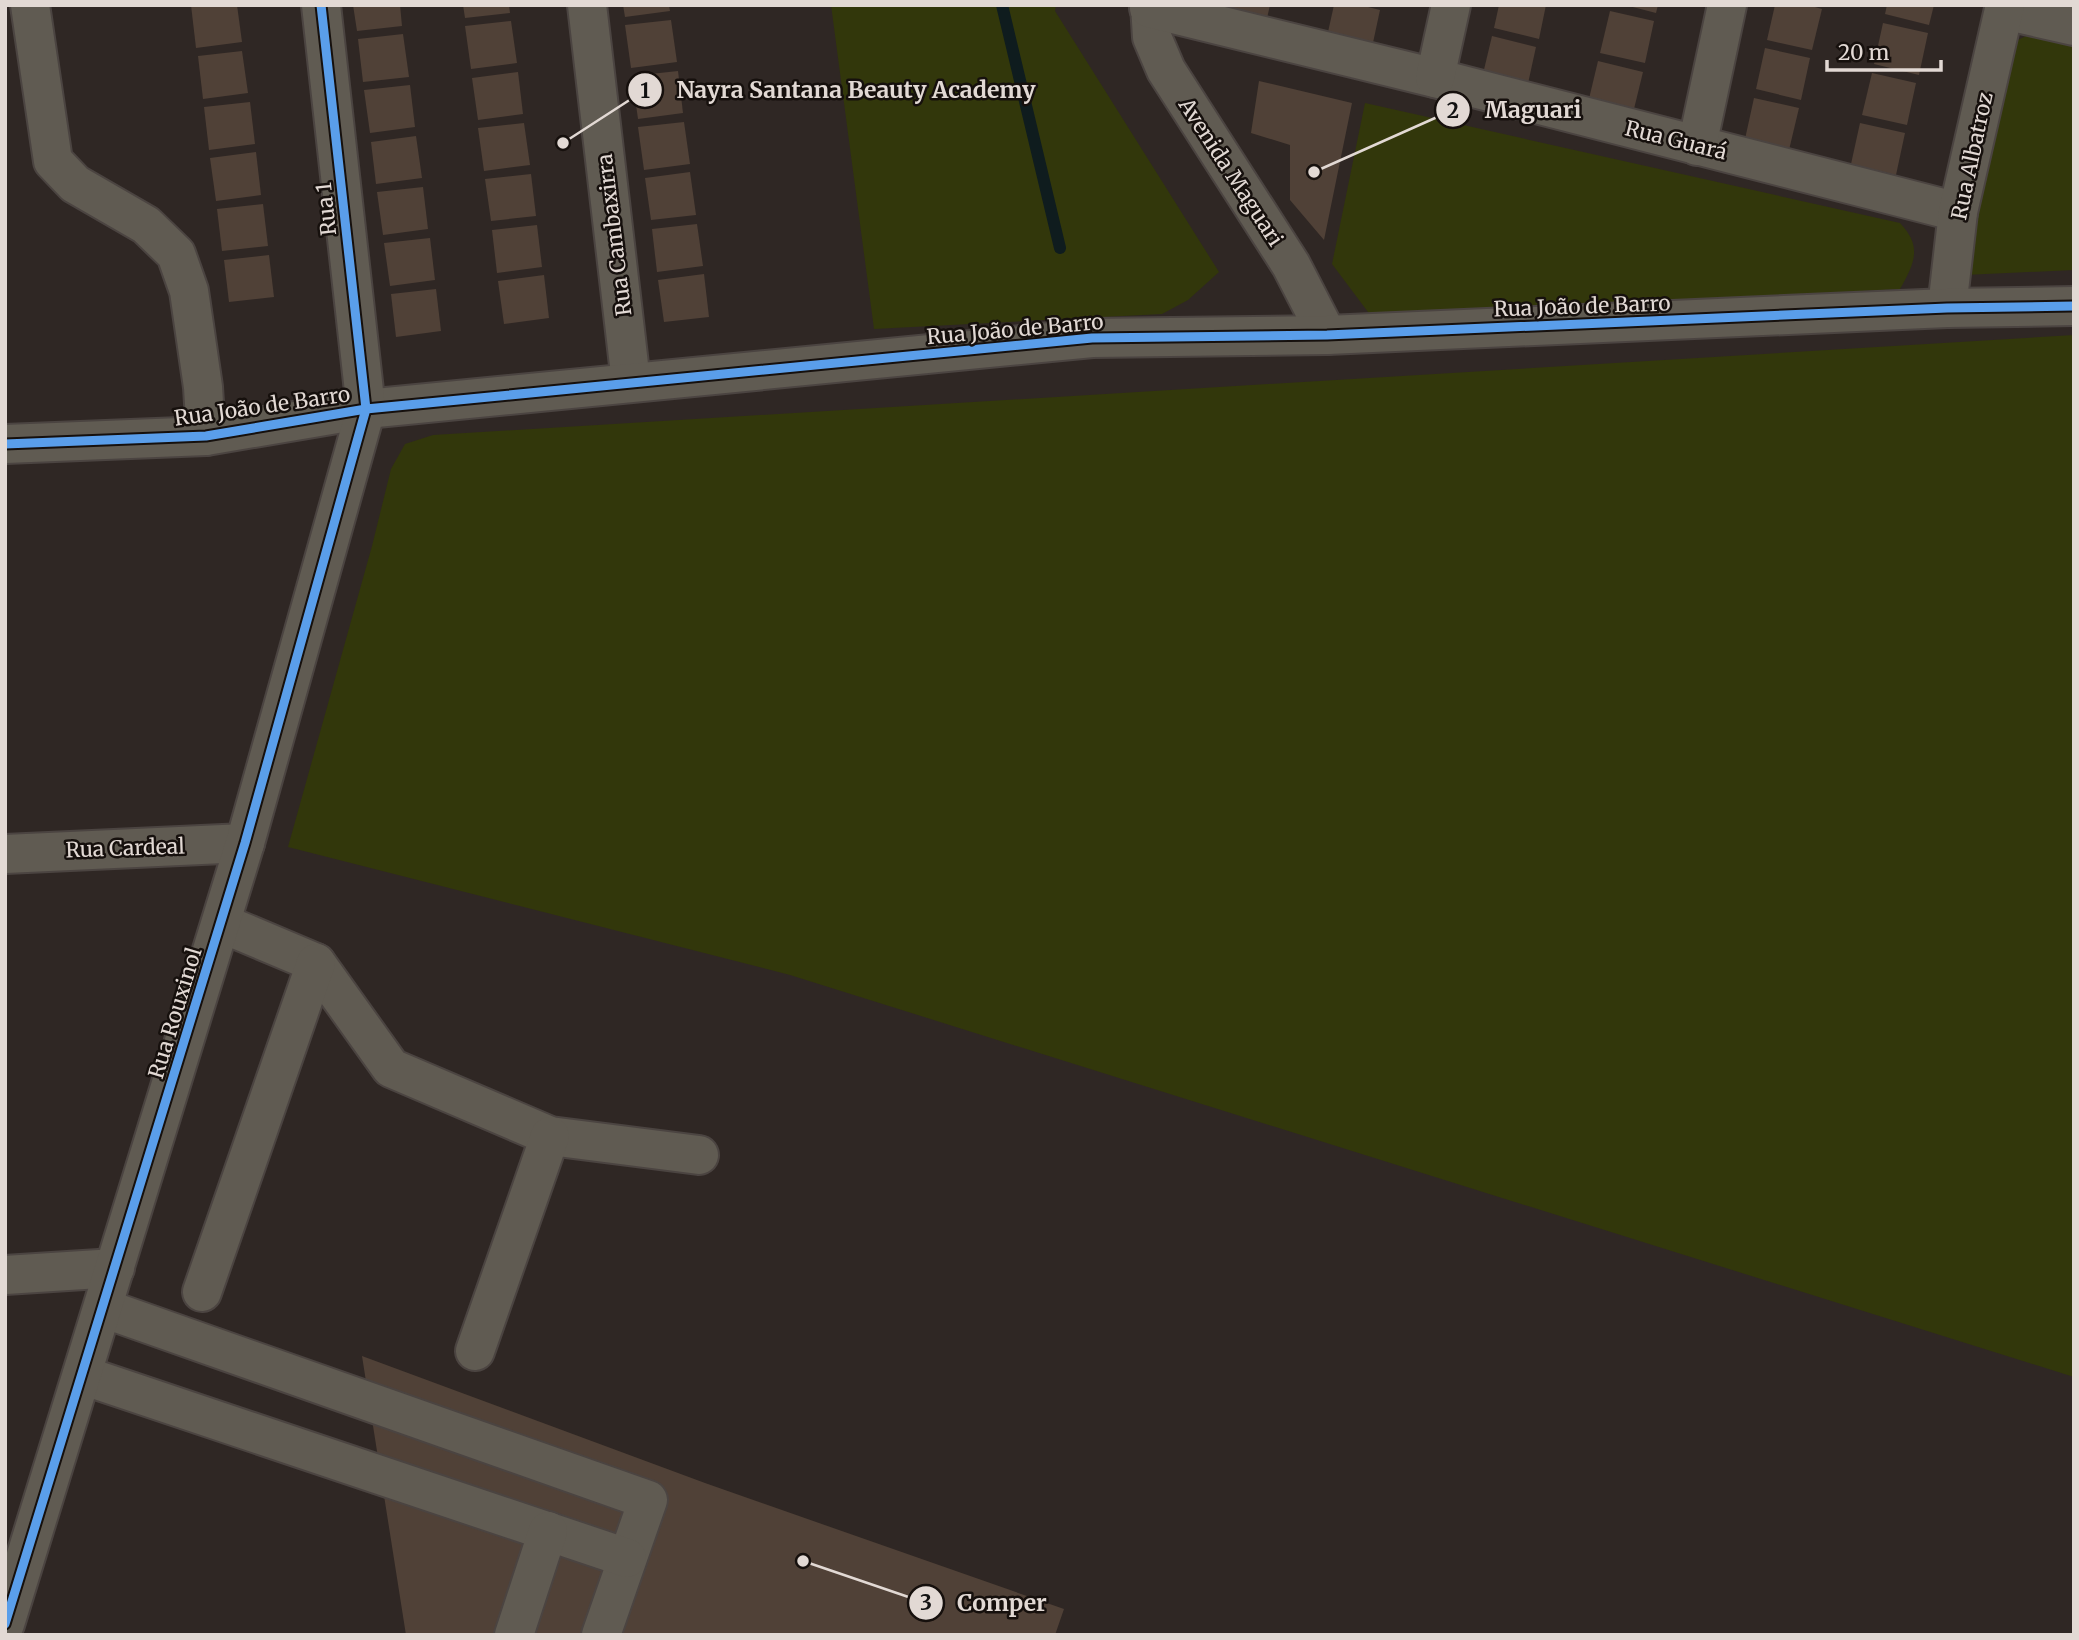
<svg xmlns="http://www.w3.org/2000/svg" width="2079" height="1640" font-family="Merriweather,serif">
<style>
.green{fill:#32370b}
.lines{fill:none;stroke-linecap:round;stroke-linejoin:round}
.stream{stroke:#0f1c1e;stroke-width:12}
.building{fill:#504137}
.minor-casing{stroke:#4b4441;stroke-width:42}
.minor{stroke:#605b52;stroke-width:38}
.cycleway-casing{stroke:#16100d;stroke-width:13}
.cycleway{stroke:#5a9eea;stroke-width:9}
.labels{text-anchor:middle;dominant-baseline:central;stroke-width:5;stroke-linejoin:round;paint-order:stroke}
.street-label{font-size:21px;fill:#e2d9d4;stroke:#16100d}
.leader{fill:none;stroke:#e2d9d4;stroke-width:2.5}
.callout-dot{fill:#e2d9d4;stroke:#16100d;stroke-width:2.5}
.mark-label{font-size:21px;text-anchor:middle;font-weight:bold;fill:#111}
.callout-label{font-size:23px;text-anchor:middle;font-weight:bold;fill:#e2d9d4;stroke:#16100d;stroke-width:5;stroke-linejoin:round;paint-order:stroke}
</style>
<rect width="100%" height="100%" fill="#2f2724"/>
<g class="green">
<path d="M831,5h225l-1,6 164,261 -31,28 -26,14 -288,15z"/>
<path d="M2037,31l37,8v231l-110,5 47,-232z"/>
<path d="M1365,103l535,120c23,24 14,41 0,66l-529,27 -39,-52z"/>
<path d="M2074,335v1042l-1284,-402 -502,-128 84,-301 19,-77 14,-25 28,-9z"/>
</g>
<g class="lines">
<path class="stream" d="M1002,5l58,243"/>
</g>
<g class="building">
<path d="M191,5h46l5,37 -46,6z"/>
<path d="M353,5h47l2,21 -45,5z"/>
<path d="M463,5h46l1,8 -45,5z"/>
<path d="M623,5h46l1,6 -45,6z"/>
<path d="M1223,5h47l-5,22 -45,-11z"/>
<path d="M1334,5h26l20,5 -9,42 -45,-11z"/>
<path d="M1499,5h47l-7,34 -45,-11z"/>
<path d="M1625,5h33l-2,8z"/>
<path d="M1775,5h33l14,4 -10,41 -45,-10z"/>
<path d="M1887,5h47l-5,20 -44,-11z"/>
<path d="M1610,11l44,10 -9,42 -45,-10z"/>
<path d="M671,20l6,42 -46,6 -6,-43z"/>
<path d="M511,21l6,42 -46,6 -6,-43z"/>
<path d="M1883,23l45,10 -9,42 -45,-11z"/>
<path d="M403,34l6,43 -46,5 -5,-43z"/>
<path d="M1492,36l44,11 -9,41 -45,-10z"/>
<path d="M1765,48l45,10 -9,42 -45,-11z"/>
<path d="M242,51l6,42 -45,6 -5,-43z"/>
<path d="M1598,61l45,11 -10,41 -45,-10z"/>
<path d="M678,71l5,42 -45,6 -6,-43z"/>
<path d="M518,72l5,42 -45,6 -6,-42z"/>
<path d="M1872,73l44,10 -9,42 -45,-10z"/>
<path d="M1259,81l93,22 -28,137 -34,-40v-55l-39,-12z"/>
<path d="M410,85l5,42 -45,6 -6,-43z"/>
<path d="M1754,98l45,10 -10,42 -44,-11z"/>
<path d="M250,102l5,42 -46,6 -5,-43z"/>
<path d="M684,122l6,42 -46,6 -6,-43z"/>
<path d="M524,123l6,42 -46,6 -6,-43z"/>
<path d="M1860,123l45,10 -9,42 -45,-11z"/>
<path d="M416,136l6,42 -46,6 -5,-42z"/>
<path d="M256,152l5,43 -45,6 -6,-43z"/>
<path d="M690,172l6,43 -45,5 -6,-42z"/>
<path d="M531,174l5,42 -45,5 -6,-42z"/>
<path d="M423,187l5,42 -45,6 -6,-43z"/>
<path d="M263,204l5,42 -46,5 -5,-42z"/>
<path d="M697,224l6,42 -46,6 -5,-43z"/>
<path d="M537,225l5,42 -45,6 -5,-43z"/>
<path d="M430,238l5,42 -45,6 -6,-43z"/>
<path d="M269,255l5,42 -45,5 -5,-42z"/>
<path d="M704,274l5,43 -45,5 -6,-42z"/>
<path d="M544,275l5,43 -45,6 -6,-43z"/>
<path d="M436,289l5,42 -45,6 -5,-43z"/>
<path d="M362,1356l343,127 359,126 -9,26h-649z"/>
</g>
<g class="lines">
<defs>
<g id="minor">
<path d="M30,5l23,156 22,23 71,41 30,29 13,37 14,96 3,49"/>
<path d="M587,5l44,377"/>
<path d="M1150,5l2,32 14,33 125,195 36,70"/>
<path d="M1149,8l286,70 523,134"/>
<path d="M2004,10l70,16"/>
<path d="M1435,78l16,-73"/>
<path d="M1697,146l30,-141"/>
<path d="M1947,308l11,-96 47,-207"/>
<path d="M5,444l201,-8 160,-27 726,-71 235,-3 620,-27 127,-2"/>
<path d="M5,854l240,-11"/>
<path d="M221,923l95,40 75,105 159,68 149,19"/>
<path d="M5,1275l110,-7"/>
<path d="M202,1292l114,-329"/>
<path d="M103,1308l545,192 -47,135"/>
<path d="M475,1351l75,-215"/>
<path d="M82,1375l545,183"/>
<path d="M5,1624l240,-781 121,-434 -45,-404"/>
<path d="M514,1635l34,-104"/>
</g>
</defs>
<use href="#minor" class="minor-casing"/>
<use href="#minor" class="minor"/>
<defs>
<g id="cycleway">
<path d="M5,444l201,-8 160,-27 726,-71 235,-3 620,-27 127,-2"/>
<path d="M5,1624l240,-781 121,-434 -45,-404"/>
</g>
</defs>
<use href="#cycleway" class="cycleway-casing"/>
<use href="#cycleway" class="cycleway"/>
</g>
<g class="labels">
<g class="street-label">
<text transform="translate(1676 140) rotate(14)">Rua Guará</text>
<text transform="translate(1972 156) rotate(-78)">Rua Albatroz</text>
<text transform="translate(1231 172) rotate(57)">Avenida Maguari</text>
<text transform="translate(326 209) rotate(-96)">Rua 1</text>
<text transform="translate(614 235) rotate(-97)">Rua Cambaxirra</text>
<text transform="translate(1582 306) rotate(-2)">Rua João de Barro</text>
<text transform="translate(1015 329) rotate(-5)">Rua João de Barro</text>
<text transform="translate(262 406) rotate(-8)">Rua João de Barro</text>
<text transform="translate(125 848) rotate(-2)">Rua Cardeal</text>
<text transform="translate(175 1013) rotate(-73)">Rua Rouxinol</text>
</g>
</g>
<path class="leader" d="M563 143L645 90M1314 172L1453 110M803 1561L926 1603"/>
<g class="callout-dot">
<circle cx="563" cy="143" r="7"/>
<circle cx="1314" cy="172" r="7"/>
<circle cx="803" cy="1561" r="7"/>
<circle cx="645" cy="90" r="18"/>
<circle cx="1453" cy="110" r="18"/>
<circle cx="926" cy="1603" r="18"/>
</g>
<g class="mark-label">
<text x="645" y="98">1</text>
<text x="1453" y="118">2</text>
<text x="926" y="1610">3</text>
</g>
<g class="callout-label">
<text x="856" y="98">Nayra Santana Beauty Academy</text>
<text x="1533" y="118">Maguari</text>
<text x="1002" y="1611">Comper</text>
</g>
<rect width="2079" height="1640" fill="none" stroke="#e2d9d4" stroke-width="14"/>
<path d="M1827 60v10h114v-10" fill="none" stroke="#e2d9d4" stroke-width="3.5"/>
<text x="1838" y="60" font-size="21" fill="#e2d9d4" stroke="#16100d" stroke-width="5" paint-order="stroke">20 m</text>
</svg>
